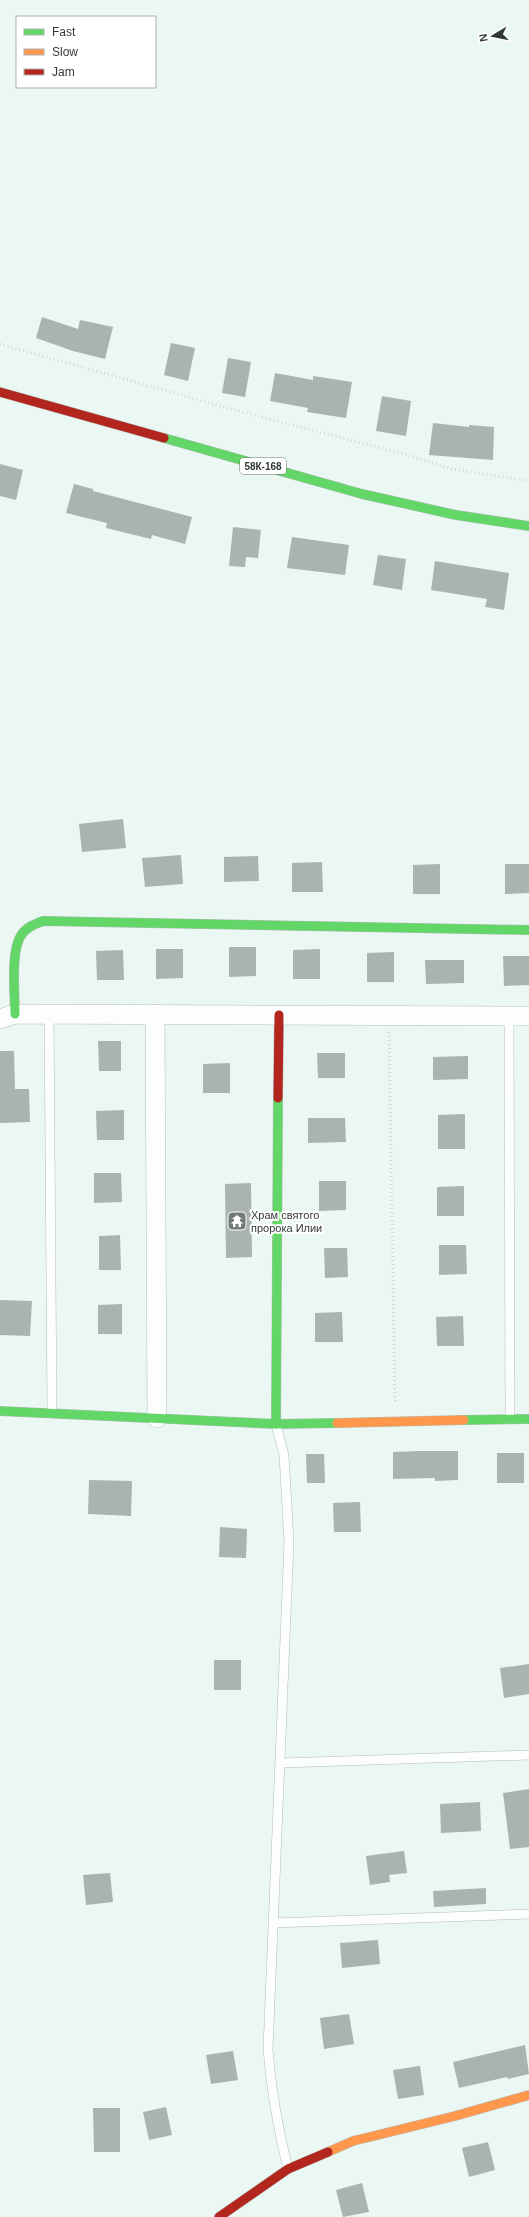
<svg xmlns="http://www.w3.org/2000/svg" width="529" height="2217" font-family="Arial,sans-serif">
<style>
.building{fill:#abb3b0}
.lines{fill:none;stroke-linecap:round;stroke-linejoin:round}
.lane-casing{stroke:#b3bcb9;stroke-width:10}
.street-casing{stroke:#b3bcb9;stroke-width:20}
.fast-casing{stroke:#b3bcb9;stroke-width:10}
.slow-casing{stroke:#b3bcb9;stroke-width:10}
.jam-casing{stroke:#b3bcb9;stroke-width:10}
.path{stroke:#d0d5d3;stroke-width:2.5;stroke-dasharray:1 3;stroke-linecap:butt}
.lane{stroke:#fcfefd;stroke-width:9}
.street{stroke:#fcfefd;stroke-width:19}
.fast{stroke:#63d668;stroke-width:9}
.slow{stroke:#ff974d;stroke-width:9}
.jam{stroke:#b3261e;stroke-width:9}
.labels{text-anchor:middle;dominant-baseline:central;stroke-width:4;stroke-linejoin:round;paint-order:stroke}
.shield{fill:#fff;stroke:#6f7472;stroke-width:1}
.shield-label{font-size:10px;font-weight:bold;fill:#313936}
.poi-label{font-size:11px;fill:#313936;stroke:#fff;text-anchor:start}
</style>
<rect width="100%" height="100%" fill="#ebf7f2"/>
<g class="building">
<path d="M42,317l36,12 2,-9 33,7 -8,32 -32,-8 -37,-13z"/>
<path d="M171,343l24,5 -7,33 -24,-6z"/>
<path d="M228,358l23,4 -6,35 -23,-4z"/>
<path d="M275,373l38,7v-4l39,6 -6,36 -39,-6 1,-4 -38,-7z"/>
<path d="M382,396l29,5 -5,35 -30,-5z"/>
<path d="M433,423l36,4v-2l25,2 -1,33 -64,-5z"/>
<path d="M0,464l23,6 -7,30 -16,-4z"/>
<path d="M74,484l19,5v2l99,26 -7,27 -33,-9 -1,4 -45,-11 1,-5 -41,-10z"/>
<path d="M233,527l28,3 -3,28 -12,-1 -1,10 -16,-1z"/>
<path d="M292,537l57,8 -4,30 -58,-7z"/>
<path d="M378,555l28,4 -4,31 -29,-5z"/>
<path d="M435,561l74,12 -5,37 -19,-3 2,-8 -56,-9z"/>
<path d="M123,819l3,29 -44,4 -3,-28z"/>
<path d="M181,855l2,29 -38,3 -3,-29z"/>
<path d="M258,856l1,25 -35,1v-25z"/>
<path d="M322,862l1,30h-31v-29z"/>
<path d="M440,864v30h-27v-29z"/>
<path d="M505,864h24v29l-24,1z"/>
<path d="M229,947h27v29l-27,1z"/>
<path d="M156,949h27v29l-27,1z"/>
<path d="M320,949v30h-27v-29z"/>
<path d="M123,950l1,30h-27l-1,-29z"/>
<path d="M394,952v30h-27v-29z"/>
<path d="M503,956h26v29l-25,1z"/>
<path d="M425,960h39v23l-38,1z"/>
<path d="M98,1041h23v30h-22z"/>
<path d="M0,1051h14l1,38h14l1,33 -30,1z"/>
<path d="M317,1053h28v25h-27z"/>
<path d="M468,1056v23l-35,1v-23z"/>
<path d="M230,1063v30h-27v-29z"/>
<path d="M124,1110v30h-27l-1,-29z"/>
<path d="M465,1114v35h-27v-34z"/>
<path d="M308,1118h37l1,24 -38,1z"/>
<path d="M94,1173h27l1,29 -28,1z"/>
<path d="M319,1181h27v29l-27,1z"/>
<path d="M251,1183l1,74 -26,1 -1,-74z"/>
<path d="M464,1186v30h-27v-29z"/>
<path d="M120,1235l1,35h-22v-34z"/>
<path d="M439,1245h27l1,29 -28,1z"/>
<path d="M324,1248h23l1,29 -23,1z"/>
<path d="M0,1300l32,1 -2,35 -30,-1z"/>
<path d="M122,1304v30h-24v-29z"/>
<path d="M342,1312l1,30h-28v-29z"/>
<path d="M463,1316l1,30h-27l-1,-29z"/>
<path d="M418,1451h40v29l-23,1v-3l-42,1v-27z"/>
<rect x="497" y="1453" width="27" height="30"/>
<path d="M306,1454h18l1,29h-18z"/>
<path d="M89,1480l43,1 -1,35 -43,-2z"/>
<path d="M360,1502l1,30h-27l-1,-29z"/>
<path d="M220,1527l27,2 -1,29 -27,-1z"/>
<rect x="214" y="1660" width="27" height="30"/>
<path d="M529,1664v30l-25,4 -4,-30z"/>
<path d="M529,1789v58l-19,2 -7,-56z"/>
<path d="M480,1802l1,29 -40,2 -1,-29z"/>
<path d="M404,1851l3,22 -18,2 1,7 -20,3 -4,-29z"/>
<path d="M110,1873l3,29 -27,3 -3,-30z"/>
<path d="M486,1888v16l-52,3 -1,-16z"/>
<path d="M378,1940l2,24 -38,4 -2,-25z"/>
<path d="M349,2014l5,30 -30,5 -4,-31z"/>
<path d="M525,2045l4,29 -21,5 -1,-2 -48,11 -6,-26z"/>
<path d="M233,2051l5,29 -27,4 -5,-29z"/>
<path d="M420,2066l4,29 -26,4 -5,-29z"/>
<path d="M166,2107l6,28 -23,5 -6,-28z"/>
<path d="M93,2108h27v44h-26z"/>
<path d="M488,2142l7,28 -26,7 -7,-29z"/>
<path d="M362,2183l7,29 -26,5 -7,-27z"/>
</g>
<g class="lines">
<defs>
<g id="lane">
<path d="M49,1014l3,399"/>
<path d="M509,1016l1,403"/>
<path d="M276,1424l8,31 5,87 -21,507c3,41 10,80 20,120"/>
<path d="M281,1763l248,-8"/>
<path d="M273,1923l256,-9"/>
</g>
<g id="street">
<path d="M155,1014l2,404"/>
<path d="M0,1019l15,-5 514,2"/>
</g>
<g id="fast">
<path d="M164,438l198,56 94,21 73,11"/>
<path d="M15,1014c0,-19 -5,-65 7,-80 5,-7 13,-10 21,-13l486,9"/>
<path d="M0,1411l276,13 61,-1"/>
<path d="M464,1420l65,-1"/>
<path d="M276,1424l2,-326"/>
</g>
<g id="slow">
<path d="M337,1423l127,-3"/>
<path d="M328,2152l25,-11 102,-25 74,-21"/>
</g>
<g id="jam">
<path d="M0,392l164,46"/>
<path d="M278,1098l1,-83"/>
<path d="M219,2217l69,-48 40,-17"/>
</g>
</defs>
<use href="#lane" class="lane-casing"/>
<use href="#street" class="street-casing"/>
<use href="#fast" class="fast-casing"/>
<use href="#slow" class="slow-casing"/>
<use href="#jam" class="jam-casing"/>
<g class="path">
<path d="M0,344l224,63 180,47 48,15 77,12"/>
<path d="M389,1032l6,371"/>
</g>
<use href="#lane" class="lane"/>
<use href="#street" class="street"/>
<use href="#fast" class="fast"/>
<use href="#slow" class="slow"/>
<use href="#jam" class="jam"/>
</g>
<defs>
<symbol id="temple-square" viewBox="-11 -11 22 22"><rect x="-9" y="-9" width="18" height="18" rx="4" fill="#727c78" stroke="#fff"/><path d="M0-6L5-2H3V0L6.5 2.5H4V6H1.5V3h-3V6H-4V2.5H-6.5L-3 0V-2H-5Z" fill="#fff"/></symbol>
</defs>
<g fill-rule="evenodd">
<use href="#temple-square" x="226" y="1210" width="22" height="22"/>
</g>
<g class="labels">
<rect class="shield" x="240" y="458" width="46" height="16" rx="3"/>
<g class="shield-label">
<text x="263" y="466">58К-168</text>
</g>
<g class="poi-label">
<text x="251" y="1215">Храм святого<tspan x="251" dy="13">пророка Илии</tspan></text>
</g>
</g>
<rect x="16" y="16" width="140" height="72" fill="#ffffff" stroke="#adb0af"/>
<rect x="24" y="29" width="20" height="6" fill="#63d668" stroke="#adb0af"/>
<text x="52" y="36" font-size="12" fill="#313936">Fast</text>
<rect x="24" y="49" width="20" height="6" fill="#ff974d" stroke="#adb0af"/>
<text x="52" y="56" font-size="12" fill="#313936">Slow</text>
<rect x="24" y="69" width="20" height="6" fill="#b3261e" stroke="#adb0af"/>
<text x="52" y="76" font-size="12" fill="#313936">Jam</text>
<g transform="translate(493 36) rotate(260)" stroke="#ffffff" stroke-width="3" paint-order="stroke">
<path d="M0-3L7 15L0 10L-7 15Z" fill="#313936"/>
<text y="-6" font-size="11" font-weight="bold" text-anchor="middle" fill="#313936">N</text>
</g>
</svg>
